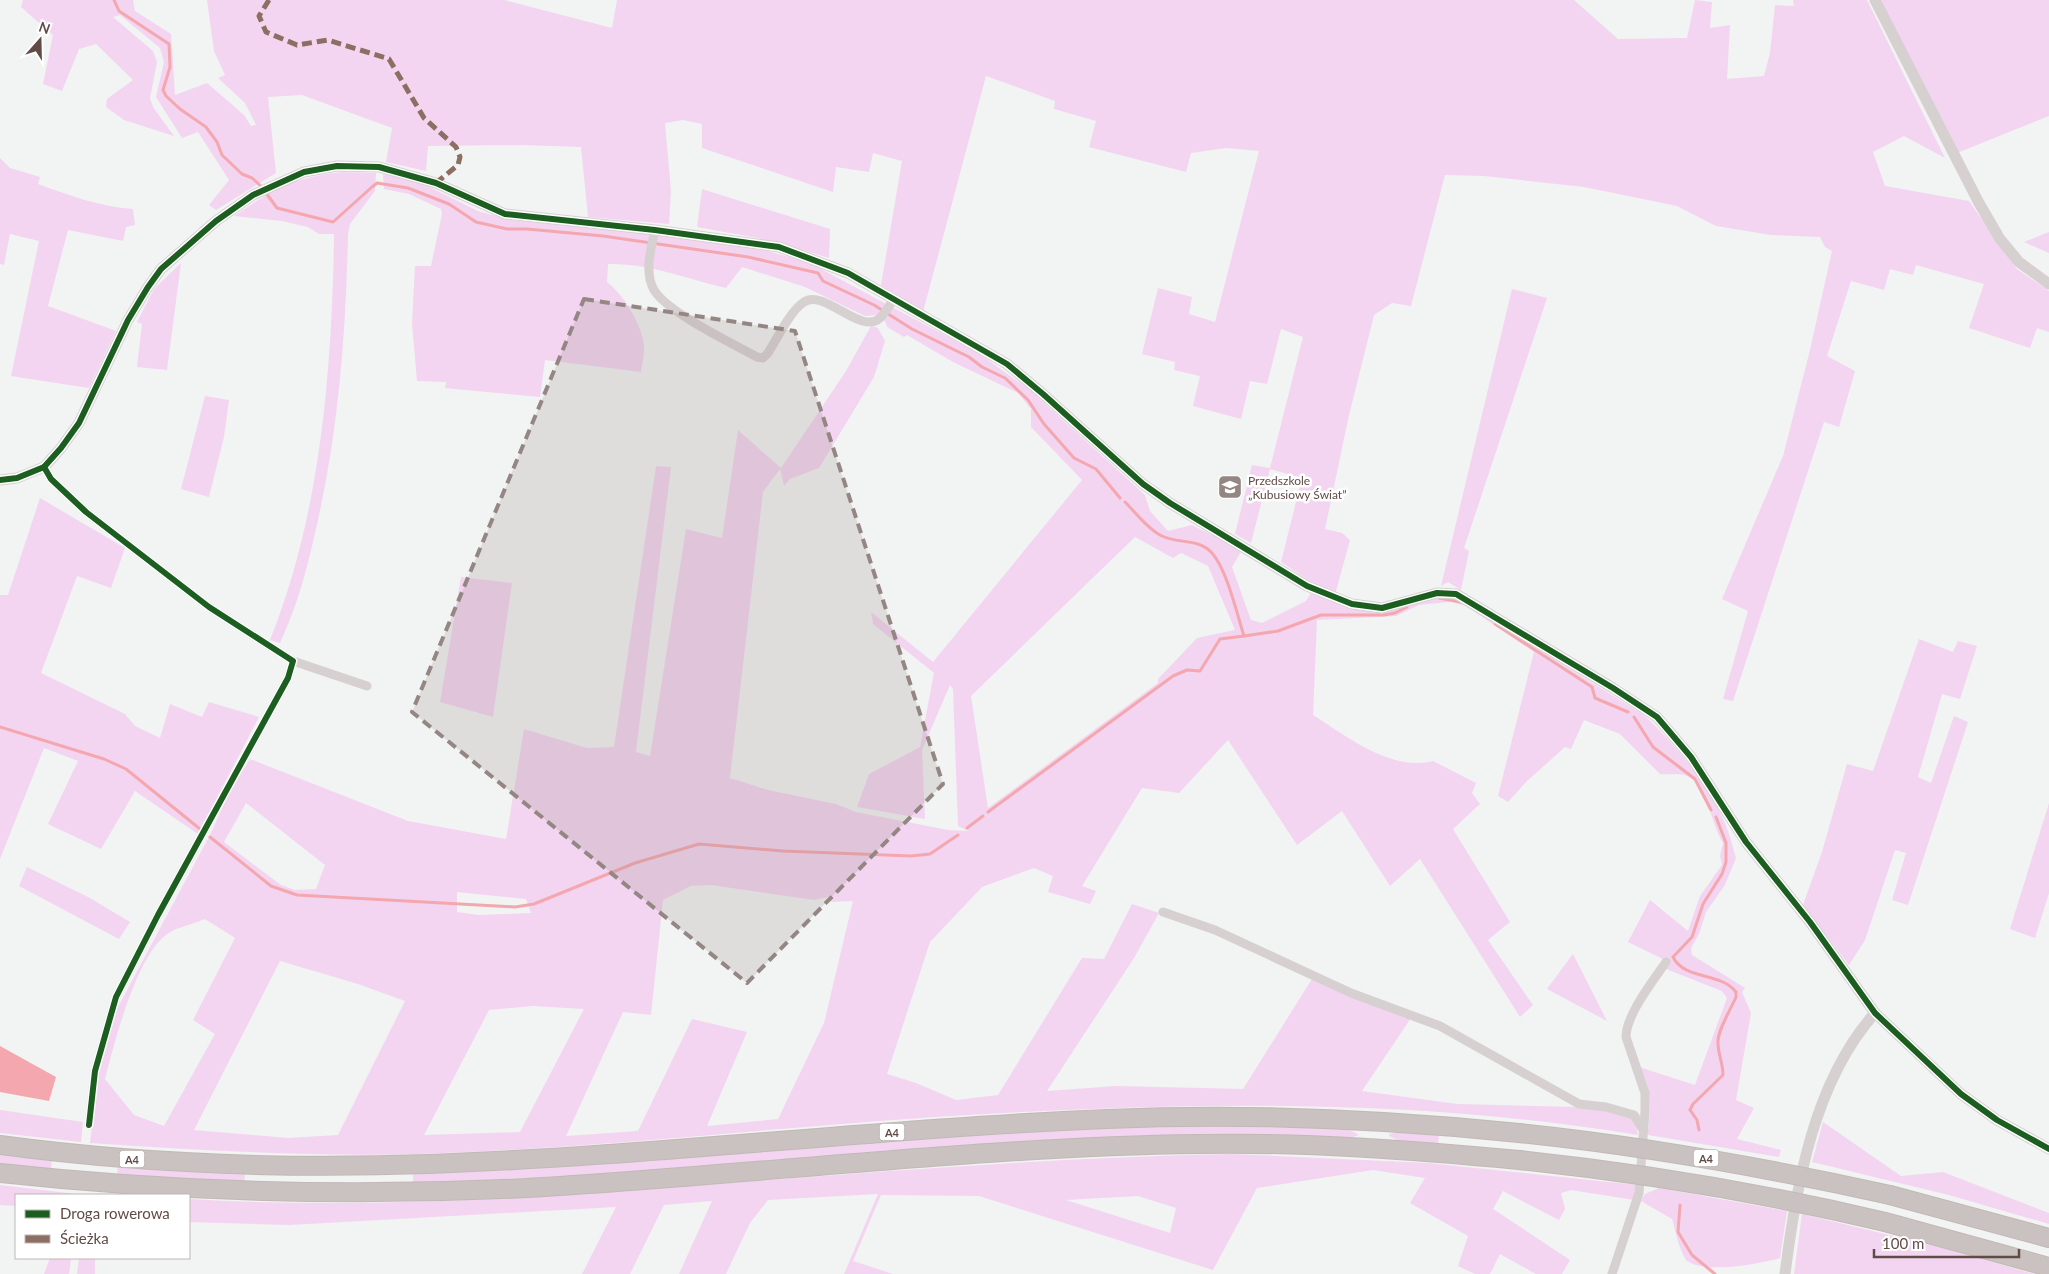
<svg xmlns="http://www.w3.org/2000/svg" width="2049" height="1274" font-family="Lato,sans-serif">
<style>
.green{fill:#f3d5f1;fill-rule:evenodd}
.water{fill:#f4a7ae}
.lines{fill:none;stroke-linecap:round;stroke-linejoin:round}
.stream{stroke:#f4a7ae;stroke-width:3}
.motorway-casing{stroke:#c2b9b6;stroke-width:20}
.minor{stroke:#d6d1d0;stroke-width:9}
.tertiary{stroke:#d6d1d0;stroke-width:11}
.motorway{stroke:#cac2c0;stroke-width:18}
.motorway-bridge-casing{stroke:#c2b9b6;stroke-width:20;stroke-linecap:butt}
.motorway-bridge{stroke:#cac2c0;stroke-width:18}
.quiet{stroke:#8d6e63;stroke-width:5;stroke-dasharray:10 5;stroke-linecap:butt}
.cycleway-casing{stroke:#fff;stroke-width:9}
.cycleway{stroke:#1b5e20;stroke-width:6}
.marked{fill:#948683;fill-opacity:0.2;stroke:#948683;stroke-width:4;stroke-dasharray:10 6;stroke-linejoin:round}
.labels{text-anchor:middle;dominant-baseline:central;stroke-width:5;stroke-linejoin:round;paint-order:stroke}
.shield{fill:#fff;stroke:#90817e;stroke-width:1}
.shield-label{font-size:11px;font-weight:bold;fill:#614b47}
.poi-label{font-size:12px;fill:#614b47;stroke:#fff;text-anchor:start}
</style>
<rect width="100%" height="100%" fill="#f2f3f3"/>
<g class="green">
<path d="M23,0h110l2,11 36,23 4,61 32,-12 37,32 7,11 5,-1 -11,-22 -27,-25 7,-3 -11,-24 -7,-51h297l108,28 5,-28h957l44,39 69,-1 8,-38 17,2 -2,26 20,-3 -3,54 37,-3 6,-23 5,-48 19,1 -1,-6h74l78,158 -41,-22 -31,16 12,34 84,15 48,68 32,22v41l-12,-4 -7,20 -61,-20 15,-44 -68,-19 -3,10 -23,-6 -6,21 -33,-9 -24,75 28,15 -16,56 -15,-5 -91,279 -10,-2 25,-88 -26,-12 61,-143 27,-106 22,-99 -7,-4 -5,-10 -49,-2 -55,-9 -39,-20 -93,-19 -100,-11 -39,-1 -34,131 -19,-3 -18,12 -25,100 -24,114 17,4 8,7 -15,55 -21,-11 -33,-22 21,-84 -32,-9 -19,74 -16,-9 17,-69 18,3 33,-131 -22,-8 -14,55 -17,-3 -9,38 -48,-13 7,-30 -26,-6 1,-8 -33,-8 16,-66 34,9 -3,17 26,8 44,-171 -33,-3 -35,5 -5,19 -97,-25 7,-26 -42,-12 1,-8 -69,-25 -63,236 -42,-27 21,-124 -29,-8 -4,19 -33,-5 -3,25 -131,-44v-24l-19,-4 -18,3 6,68 -2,33 -81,-7 -7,-70 -60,-2 -93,1 -2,25 -40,-9 6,-34 -90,-33 -34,2 8,76 -60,37 -7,-5 20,-25 -31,-48 -16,6 -26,-41 8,-35 -4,-14 -40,-33 -7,2 40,34 4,11 -7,36 3,9 21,29 -50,-16 -18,-13 1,-8 26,-19 -37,-36 -17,5 -17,42 -19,-7 10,-49 -32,-28z"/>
<path d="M1881,0h168v116l-92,37z"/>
<path d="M0,158l10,10 30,9 -2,7c31,11 62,23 95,25l2,16 -9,2 -3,14 -55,-11 -20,76 68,25 -27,57 -78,-12 28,-135 -29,-7 -6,31 -4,-1z"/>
<path d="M342,172l34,1 -1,18 -25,33 -2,10c-2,96 -9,192 -30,286 -10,45 -19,82 -38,123l-10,-3c51,-127 62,-270 64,-406h-15l-11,-7 -26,-6 -48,-5c42,-28 58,-38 108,-44z"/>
<path d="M383,174l34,7 61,30 32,9 140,13 117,18 41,11 170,91 52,37 115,105 5,16 18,20 24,-6 50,25 -10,17 19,53 11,3 44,-22 6,-10 40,15 97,-10v6l-30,3 -23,11 -79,4 -4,95c33,21 79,57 120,46l43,22 -4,10 8,11 -27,25 57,93 -22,18 45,65 -13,12 -100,-158 -30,27 -48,-75 -45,34 -69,-105 -49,53 -37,-5 -60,98 14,5 -6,13 -42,-12 5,-16 -19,-8 -52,19 -52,55 -43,132 29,9 40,17 42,-5 84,-137 22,1 28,-55 27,9 -25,45 -87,133 69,-5 127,3 69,-110 99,39 -49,73 95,13 120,3 41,5 18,9 2,14c-245,-41 -499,-32 -746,-15 -159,12 -316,29 -475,34 -109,3 -218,-4 -327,-11l8,-72 20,-64 93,-174 18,-40 21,-34 158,62 98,18 18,-110 63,19 27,-1 42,-281 15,1 -35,285 14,4 36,-227 36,9 16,-108 43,38 65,-97 25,-45 7,2 7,13 -11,36 -55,91 -29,11 -6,7 -4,-17 -17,23 -33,286 38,12 68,14 20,8 92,18 21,1 -11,-5 -5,-137 -3,-4 -28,65 3,69 -68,-12 12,-33 51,-27 14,-74 -61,-49 -2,-12 62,50 149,-182 -51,-53v-18l-13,-16 -65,-31 -46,-27 -3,2 -17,-10 -2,-6 -9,-6 -11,1 -60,-29 -63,-20 -16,21c-40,-9 -76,-25 -118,-24l-1,18c17,13 34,41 37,63 1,8 -2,19 -3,27l-96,-12 -5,37 -95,-9 1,-6 -29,-1 -5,-57 3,-58h16l11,-52 -1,-5 -32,-15 -25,-5zM1135,537l38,21 8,-5 27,13 27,64 -38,8 -39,41v4l-170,125 -17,-112zM246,803l79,62 -9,24 -21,1 -14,-5 -57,-43zM711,885l103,15 14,-3 3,5 22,-1 -29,122 -46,96 -71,7 40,-94 -55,-13 -54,112 -72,5 57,-124 28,3 12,-115 28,-14zM457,892l69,7 5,14 -52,2 -22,-3zM205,919l30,19 -42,82 22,14 -51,92 -30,-11 -29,-36c9,-35 31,-122 61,-144 10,-8 28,-11 39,-16zM280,961l78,23 47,17 -67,134 -50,3 -94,-8zM533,1006l51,3 -64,123 -96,3 65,-125z"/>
<path d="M702,189l128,40 -1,29 -56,-17 -76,-14z"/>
<path d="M2049,232v21l-25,-11z"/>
<path d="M181,263l-14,107 -30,-3 5,-43 -5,-2 17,-33z"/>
<path d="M1512,289l35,9 -83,250 5,3 -8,39 -13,-8 -7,4z"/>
<path d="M205,396l24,4 -5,37 -15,60 -28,-8z"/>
<path d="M40,498l85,50 -14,40 -34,-12 -36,97 84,41 10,12 25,12 10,-34 32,13 7,-15 50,15 -61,117 -63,-43 -34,58 -53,-25 30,-63 -34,-13 -44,111v-264h8z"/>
<path d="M461,577l51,6 -19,134 -53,-15z"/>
<path d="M1456,598l188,117c30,29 59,62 77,100 7,13 11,29 15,43l-11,27 -19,27 -7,22 -8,14 1,7 53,33 -3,4 9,21 -15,87 18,8 -17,31 44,11 -2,7 -131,-22c2,-27 5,-44 -9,-68l56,18 32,-87 -5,-7 -56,-22 3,-7 -41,-20 22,-42 38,31 12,-35 22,-31 -2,-9 3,-13c-11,-17 -16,-59 -36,-67 -7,-3 -19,-1 -27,-2l-40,-40 -36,-14 -13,29 -6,-2 -38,34 -19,21 -10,-6 36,-144 -68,-46 -11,-3z"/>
<path d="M1919,639l34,13 5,-11 19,5 -17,53 -18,-5 -24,83 13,6 23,-67 14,6 -60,183 -16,-5 14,-47 -11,-3 -30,90 -16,25 -46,-60 19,-53 25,-88 26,7z"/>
<path d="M2049,803v90l-14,45 -25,-9z"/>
<path d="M27,867l61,30 42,25 -11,17 -100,-53z"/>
<path d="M1573,954l34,67 -60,-32z"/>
<path d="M0,1110l83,12 -2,20 -81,-9z"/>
<path d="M1823,1122l78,54 42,-4 106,41v11l-100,-29 -137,-33z"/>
<path d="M1199,1123l141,2 19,10 -19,6 -927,44v-14l638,-43z"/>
<path d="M1399,1132l40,2 -1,12 -31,-2 -18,-8v-2z"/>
<path d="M0,1151l52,6 -1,15 -51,-6z"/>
<path d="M1232,1154l196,9 209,22 -3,15 -63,-10 -10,3 4,16 -6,11 -56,-29 -10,18 77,51 -8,14h-26l-36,-20 -10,20h-15l-17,-8 10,-30 -58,-33 15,-25 -52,-8 -116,18 -44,82 -234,-74 -98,-1 -28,66 40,13h-49l34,-80 -110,6 -18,23 -24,51h-47l33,-73 -48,4 -34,69h-48l34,-67 -327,18 -100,-3v-23c184,11 367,-3 550,-17 164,-12 329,-25 493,-28zM1138,1196l38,12 -6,25 -104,-33z"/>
<path d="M118,1164l127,7 -1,15 -127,-8z"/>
<path d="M0,1185l76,9v1h-60v11l-16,-1z"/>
<path d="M1659,1188l128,23 -7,47c-25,7 -77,16 -94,2 -8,-13 -10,-28 -14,-41l-31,-18 4,-7z"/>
<path d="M1802,1214l137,33 95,27h-240z"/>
<path d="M50,1258h21l-2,16h-25z"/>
<path d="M79,1258h16v16h-18z"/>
</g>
<path class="water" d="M0,1046l56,31 -7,24 -49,-9z"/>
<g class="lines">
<g class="stream">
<path d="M114,0l5,11 50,33 1,23 -7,23 3,6 14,13 26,18 11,15 5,13 20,19 10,4 11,10"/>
<path d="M266,193l11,15 56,14 39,-35 5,-4 31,5 41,16 27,18 31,7h20l76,7 145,21 70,16 5,8 51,24 38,24 57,28 13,10 23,11 23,22 16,24 30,34 22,11 24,29"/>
<path d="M1125,502c11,11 24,28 37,34 16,8 37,2 50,17 15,17 25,61 32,83l34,-5 43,-16h63l11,-2 12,-6"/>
<path d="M1439,598l21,4"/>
<path d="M1495,624l97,63 3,11 33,14"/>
<path d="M1634,717l19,30 42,32 16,31"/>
<path d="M0,727l104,32 22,10 74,60"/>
<path d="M988,812l185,-136 14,-6 13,1 20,-32 24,-3"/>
<path d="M967,828l16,-12"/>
<path d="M210,837l61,49 26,9 218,12 19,-3 101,-41 64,-19 84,7 128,5 19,-2 28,-19"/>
<path d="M1699,1130l-2,-10 -7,-10 3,-6 30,-29c0,-12 -5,-21 -5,-32 -1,-12 13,-34 18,-46v-5c-15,-20 -52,-12 -63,-35l19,-20 11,-33 19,-30 4,-12v-19l-10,-26"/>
<path d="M1680,1205l-2,27 14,23 23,19"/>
</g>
<defs>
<g id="motorway">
<path d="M0,1145c141,19 285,24 428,19 226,-8 452,-36 679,-45 138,-6 275,0 412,14"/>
<path d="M0,1173c175,19 351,24 527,15 224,-13 447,-41 671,-44 107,-2 214,6 321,16"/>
<path d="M1890,1195l159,43"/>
<path d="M1885,1222l164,45"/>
</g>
</defs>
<use href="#motorway" class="motorway-casing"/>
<g class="minor">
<path d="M655,230c-4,18 -11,42 -1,60 14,23 78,53 103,67l6,1 5,-5c9,-14 22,-42 36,-51 20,-14 57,34 76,16 5,-5 10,-13 14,-19"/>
<path d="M44,467l7,12 35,33 123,95 84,54 -5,17 -130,237 -42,82 -21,74 -6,54"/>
<path d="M293,661l74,25"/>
<path d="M1163,912l52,18 136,63 89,33 139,78 27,3 28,8 10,16"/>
<path d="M1612,1274l27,-81 6,-82v-18l-19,-56c0,-22 27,-56 40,-75"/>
</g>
<g class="tertiary">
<path d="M1875,0l104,203 21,36 19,23 30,22"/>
<path d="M0,480l17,-2 27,-11 17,-19 18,-25 49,-103 20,-33 13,-18 55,-48 37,-26 51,-23 33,-6 42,1 57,16 69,31 150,16 124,17 69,26 159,91 36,30 100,90 27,19 137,83 45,18 30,4 55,-15 19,1 157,94 44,29 34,40 55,85 64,80 65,91 86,81 36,26 52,29"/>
<path d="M1785,1274c11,-88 29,-193 90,-261"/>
</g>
<use href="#motorway" class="motorway"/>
<defs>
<g id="motorway-bridge">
<path d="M1519,1133c125,13 249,35 371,62"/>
<path d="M1519,1160c123,13 245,33 366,62"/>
</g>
</defs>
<use href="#motorway-bridge" class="motorway-bridge-casing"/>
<use href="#motorway-bridge" class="motorway-bridge"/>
<path class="quiet" d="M269,0l-10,16 7,16 31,13 31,-5 61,19 35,59 32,29 4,10 -2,8 -22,18"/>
<defs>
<g id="cycleway">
<path d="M44,467l7,12 35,33 123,95 84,54 -5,17 -130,237 -42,82 -21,74 -6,54"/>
<path d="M0,480l17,-2 27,-11 17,-19 18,-25 49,-103 20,-33 13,-18 55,-48 37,-26 51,-23 33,-6 42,1 57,16 69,31 150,16 124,17 69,26 159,91 36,30 100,90 27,19 137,83 45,18 30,4 55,-15 19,1 157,94 44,29 34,40 55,85 64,80 65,91 86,81 36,26 52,29"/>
</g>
</defs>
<use href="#cycleway" class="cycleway-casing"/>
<use href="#cycleway" class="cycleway"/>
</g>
<path class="marked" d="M584,299l211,32 148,453 -196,199 -335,-271z"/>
<defs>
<symbol id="school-square" viewBox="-11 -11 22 22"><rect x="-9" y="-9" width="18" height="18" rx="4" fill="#948683" stroke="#fff"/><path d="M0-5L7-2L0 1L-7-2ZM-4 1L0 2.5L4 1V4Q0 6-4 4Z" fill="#fff"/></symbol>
</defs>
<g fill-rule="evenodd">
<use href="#school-square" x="1216" y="473" width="28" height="28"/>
</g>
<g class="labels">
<g class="shield">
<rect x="879.5" y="1123.5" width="25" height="17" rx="4"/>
<rect x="1693.5" y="1149.5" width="25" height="17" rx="4"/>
<rect x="119.5" y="1150.5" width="25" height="17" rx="4"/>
</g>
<g class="shield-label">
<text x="892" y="1132">A4</text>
<text x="1706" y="1158">A4</text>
<text x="132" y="1159">A4</text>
</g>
<g class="poi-label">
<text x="1248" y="480">Przedszkole<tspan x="1248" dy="14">„Kubusiowy Świat”</tspan></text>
</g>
</g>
<rect x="15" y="1194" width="175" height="65" fill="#ffffff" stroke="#c0b7b5"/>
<rect x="25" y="1210" width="25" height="8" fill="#1b5e20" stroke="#c0b7b5"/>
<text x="60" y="1219" font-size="15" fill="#614b47">Droga rowerowa</text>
<rect x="25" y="1235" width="25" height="8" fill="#8d6e63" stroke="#c0b7b5"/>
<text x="60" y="1244" font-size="15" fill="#614b47">Ścieżka</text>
<g transform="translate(40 40) rotate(20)" stroke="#ffffff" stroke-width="4" paint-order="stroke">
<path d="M0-4L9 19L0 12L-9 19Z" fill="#614b47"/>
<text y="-8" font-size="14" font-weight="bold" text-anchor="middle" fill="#614b47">N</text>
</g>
<path d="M1874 1249v8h145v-8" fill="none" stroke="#614b47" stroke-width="2.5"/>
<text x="1882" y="1249" font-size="15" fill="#614b47" stroke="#ffffff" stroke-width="4" paint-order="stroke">100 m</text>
</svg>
